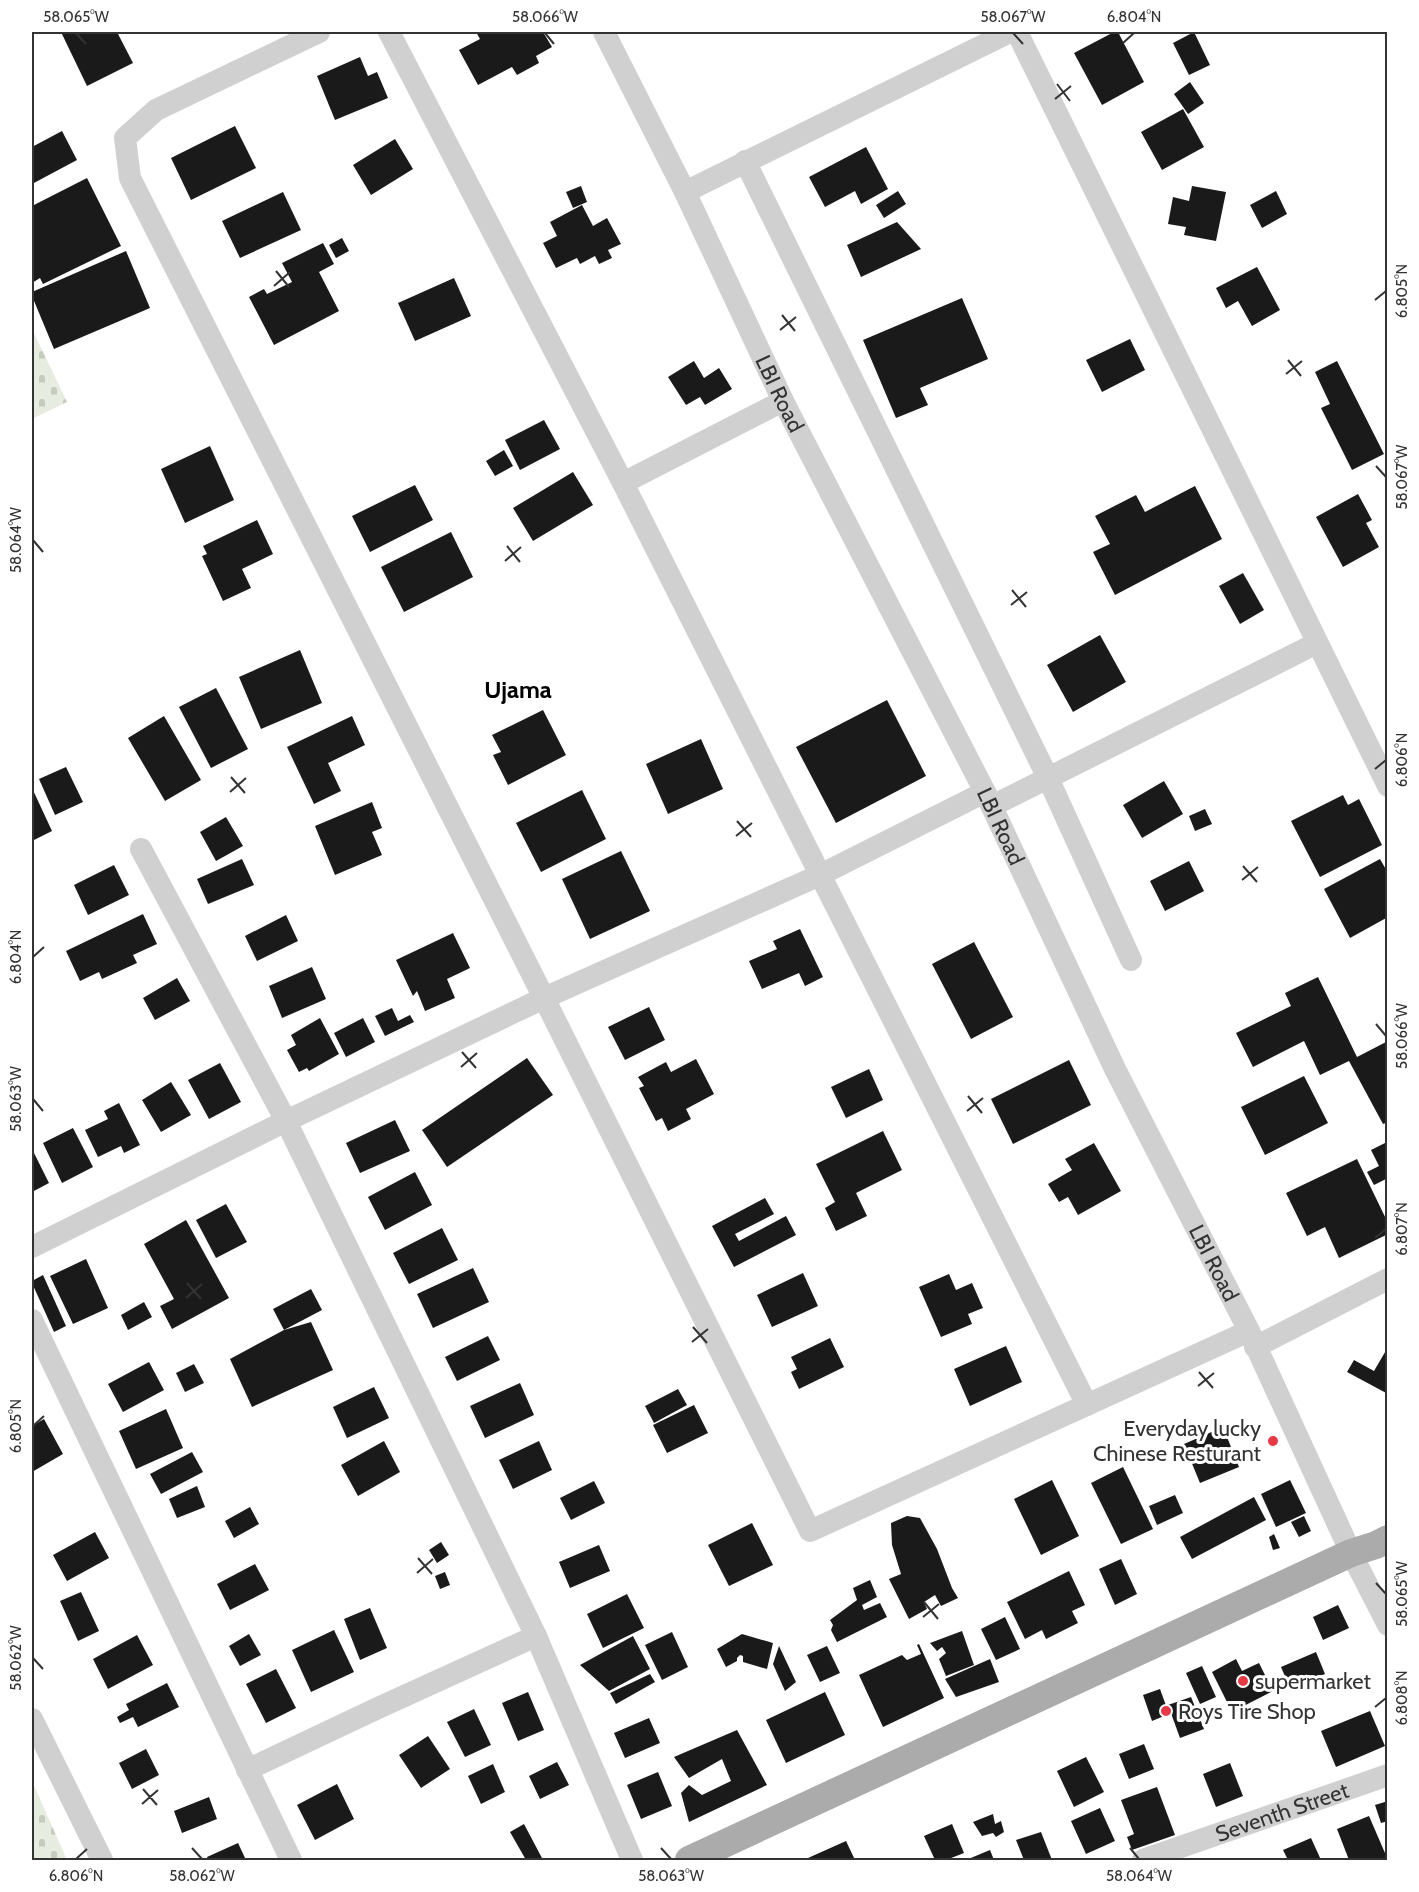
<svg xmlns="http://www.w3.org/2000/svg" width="1419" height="1892" font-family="Cabin,sans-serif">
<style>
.cemetery{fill:url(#cemetery-stones)}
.building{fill:#1a1a1a}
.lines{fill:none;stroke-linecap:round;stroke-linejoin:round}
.minor{stroke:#d0d0d0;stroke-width:22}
.major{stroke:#ababab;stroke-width:28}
.ticks{fill:none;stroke:#333;stroke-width:2}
.poi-dot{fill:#e63946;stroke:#fff;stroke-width:2}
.labels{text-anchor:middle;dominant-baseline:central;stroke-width:6;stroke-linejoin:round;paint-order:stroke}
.street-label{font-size:22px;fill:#333;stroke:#fff}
.poi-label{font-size:22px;fill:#333;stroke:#fff;text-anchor:start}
.neighbourhood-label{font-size:24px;font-weight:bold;fill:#000;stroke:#fff}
.neatline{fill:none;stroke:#333;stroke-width:2}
.ticks-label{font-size:15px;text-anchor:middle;fill:#333}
</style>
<defs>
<pattern id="cemetery-stones" width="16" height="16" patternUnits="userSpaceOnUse" patternTransform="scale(1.5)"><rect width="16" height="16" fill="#e6ecdf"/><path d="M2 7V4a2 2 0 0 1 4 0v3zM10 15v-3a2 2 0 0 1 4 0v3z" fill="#c6cbc0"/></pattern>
</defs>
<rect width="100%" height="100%" fill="#fff"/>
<g class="cemetery">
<path d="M32,329l35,73 -35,17z"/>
<path d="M32,1781l35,79h-35z"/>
</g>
<g class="building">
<path d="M61,32h56l16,31 -46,23z"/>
<path d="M476,32h67l9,15 -16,9 3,7 -22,12 -5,-8 -34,18 -19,-35 21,-11z"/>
<path d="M1114,32h4l26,50 -42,23 -28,-52z"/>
<path d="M1194,32l16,33 -21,10 -16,-32z"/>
<path d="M360,57l8,19 9,-4 11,26 -53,22 -18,-44z"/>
<path d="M1190,82l14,21 -16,11 -14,-20z"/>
<path d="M1183,109l21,38 -42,23 -21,-38z"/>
<path d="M235,126l21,42 -65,32 -20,-42z"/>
<path d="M62,131l15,29 -45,24v-37z"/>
<path d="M395,139l18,30 -42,26 -18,-30z"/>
<path d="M866,147l22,42 -27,15 -6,-13 -30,16 -16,-30z"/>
<path d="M87,178l34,68 -78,38 -3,-6 -8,5v-77z"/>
<path d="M581,186l6,16 -14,6 -7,-16z"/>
<path d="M1192,186l34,6 -10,49 -32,-6 2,-8 -18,-3 5,-27 16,4z"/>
<path d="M898,191l8,13 -22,14 -8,-13z"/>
<path d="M1276,191l11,23 -25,14 -12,-23z"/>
<path d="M283,192l18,38 -61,28 -18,-37z"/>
<path d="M582,205l11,21 14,-8 14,26 -13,6 4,8 -13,6 -4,-8 -15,8 -3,-6 -21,10 -13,-25 14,-7 -7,-14z"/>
<path d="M897,222l24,27 -60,28 -14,-32z"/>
<path d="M342,238l7,13 -13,7 -7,-13z"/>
<path d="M323,243l11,21 -15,8 20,39 -65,34 -25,-48 15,-8 3,5 25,-12 -10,-19z"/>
<path d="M126,251l24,57 -96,41 -22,-53v-4z"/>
<path d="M1257,267l23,43 -28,16 -14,-25 -12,7 -10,-20z"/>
<path d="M454,278l17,38 -56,25 -17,-38z"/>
<path d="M962,298l26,61 -68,29 8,17 -32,13 -33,-78z"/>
<path d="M1130,339l15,31 -43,22 -16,-32z"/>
<path d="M694,361l10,17 15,-10 13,21 -27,16 -5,-8 -14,8 -18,-28z"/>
<path d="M1337,361l47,93 -32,16 -31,-62 9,-4 -15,-32z"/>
<path d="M544,420l16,29 -40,21 -15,-30z"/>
<path d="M210,446l24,54 -49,23 -24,-54z"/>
<path d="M504,450l9,16 -18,10 -9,-15z"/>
<path d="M573,472l20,33 -60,36 -20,-33z"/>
<path d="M415,485l18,35 -63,32 -18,-36z"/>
<path d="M1195,486l27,53 -107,56 -22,-43 17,-8 -15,-28 41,-21 9,17z"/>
<path d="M1358,494l14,26 -6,3 13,24 -36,20 -27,-50z"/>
<path d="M257,520l16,34 -31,15 9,19 -28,13 -21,-45 5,-2 -4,-8z"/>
<path d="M451,532l22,45 -69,35 -23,-45z"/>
<path d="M1243,573l21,37 -24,14 -21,-38z"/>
<path d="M1100,635l26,47 -53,30 -26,-47z"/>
<path d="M300,650l22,53 -61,26 -22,-52z"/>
<path d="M216,688l32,61 -37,19 -32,-61z"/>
<path d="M887,700l39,76 -90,47 -40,-76z"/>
<path d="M543,710l23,45 -58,30 -15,-30 8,-3 -9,-17z"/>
<path d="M164,716l37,64 -36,21 -37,-63z"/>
<path d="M352,716l13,29 -37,18 13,28 -27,13 -27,-57z"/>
<path d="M701,739l22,50 -55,25 -22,-50z"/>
<path d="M66,767l17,35 -28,13 -16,-36z"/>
<path d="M1164,781l19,33 -41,24 -19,-33z"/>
<path d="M32,788l20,43 -20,10z"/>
<path d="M582,790l24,49 -65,33 -25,-49z"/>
<path d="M1343,795l5,10 11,-6 23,46 -62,32 -29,-56z"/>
<path d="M372,802l10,26 -10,4 10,23 -47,20 -20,-49z"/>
<path d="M1205,809l7,15 -17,7 -6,-15z"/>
<path d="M226,817l17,29 -27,15 -16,-29z"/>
<path d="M621,851l29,60 -60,28 -28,-60z"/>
<path d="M242,859l12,26 -46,19 -11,-25z"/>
<path d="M1380,859l8,14v44l-38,21 -26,-49z"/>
<path d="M1189,861l15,30 -39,20 -15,-30z"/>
<path d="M114,865l15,30 -41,20 -14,-30z"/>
<path d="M143,914l14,30 -24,11 4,8 -35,16 -3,-7 -19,9 -14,-30z"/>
<path d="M286,915l12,26 -41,20 -12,-25z"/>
<path d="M800,929l23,48 -18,9 -6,-13 -37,16 -13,-28 28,-12 -4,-8z"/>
<path d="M453,933l17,35 -23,11 8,19 -30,13 -8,-20 -4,5 -17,-36z"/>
<path d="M974,942l39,75 -42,22 -39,-75z"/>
<path d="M312,967l14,32 -44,19 -13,-32z"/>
<path d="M1318,977l39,80 31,-16v81l-5,2 -34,-63 -29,14 -16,-34 -51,26 -17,-34 55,-27 -6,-13z"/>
<path d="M177,978l13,23 -35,19 -12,-22z"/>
<path d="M649,1007l16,33 -40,20 -17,-33z"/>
<path d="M392,1008l6,13 12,-6 4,7 -29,14 -10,-20z"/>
<path d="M320,1018l19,36 -30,17 -2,-3 -8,4 -12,-22 9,-5 -5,-10z"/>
<path d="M363,1018l12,24 -29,15 -12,-24z"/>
<path d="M527,1058l26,37 -106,72 -25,-37z"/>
<path d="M696,1059l18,35 -28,15 5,10 -23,12 -6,-13 -6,3 -17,-33 5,-2 -6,-9 28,-15 5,10z"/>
<path d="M1069,1060l22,45 -78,39 -22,-45z"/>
<path d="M220,1063l21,39 -32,17 -21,-39z"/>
<path d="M869,1069l14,31 -37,18 -15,-31z"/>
<path d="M1304,1076l24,47 -63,32 -24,-48z"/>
<path d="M171,1082l20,33 -30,17 -19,-32z"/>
<path d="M119,1103l21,42 -16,8 -3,-7 -23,11 -13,-27 23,-11 -4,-8z"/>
<path d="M395,1120l15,31 -50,22 -14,-30z"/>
<path d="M73,1128l20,39 -31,16 -19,-40z"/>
<path d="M883,1131l19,39 -46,23 11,23 -31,15 -11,-23 10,-6 -19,-38z"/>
<path d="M1094,1143l27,48 -43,24 -10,-18 -9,5 -11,-18 24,-14 -7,-11z"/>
<path d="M1385,1143l3,5v30l-14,7 -7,-13 12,-6 -8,-16z"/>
<path d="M32,1149l17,34 -17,9z"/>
<path d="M1357,1159l31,64v11l-49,24 -14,-31 -18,9 -21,-43z"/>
<path d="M415,1172l17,33 -47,25 -17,-33z"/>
<path d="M765,1198l9,16 -39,20 4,7 47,-25 10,19 -62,32 -22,-41z"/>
<path d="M226,1204l21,38 -31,16 -20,-38z"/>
<path d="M186,1220l43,78 -57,31 -12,-23 14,-7 -30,-55z"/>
<path d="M442,1228l16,32 -49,24 -16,-31z"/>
<path d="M86,1259l22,49 -35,16 -23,-48z"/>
<path d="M473,1268l16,34 -56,26 -16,-34z"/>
<path d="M803,1273l15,33 -46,21 -15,-32z"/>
<path d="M949,1274l7,16 16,-7 11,25 -15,6 4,10 -31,13 -22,-50z"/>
<path d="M43,1275l23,51 -12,6 -22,-49v-2z"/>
<path d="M311,1289l11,21 -38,20 -11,-21z"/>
<path d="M144,1302l8,15 -24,13 -7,-15z"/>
<path d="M311,1322l22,48 -81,37 -22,-48 54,-29z"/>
<path d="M488,1336l12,24 -43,21 -12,-24z"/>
<path d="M830,1338l14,29 -45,22 -8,-17 6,-3 -6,-12z"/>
<path d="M1006,1346l16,36 -52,24 -16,-37z"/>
<path d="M1388,1347v47l-41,-22 7,-12 20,11z"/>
<path d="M149,1362l15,28 -41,22 -15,-28z"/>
<path d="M194,1364l10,19 -19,9 -9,-19z"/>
<path d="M520,1383l14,32 -49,23 -15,-32z"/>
<path d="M374,1387l15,31 -42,20 -14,-31z"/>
<path d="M678,1389l9,16 -33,18 -9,-17z"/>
<path d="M694,1405l14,28 -41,20 -14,-28z"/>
<path d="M166,1409l17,39 -47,21 -17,-38z"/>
<path d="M44,1419l19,35 -31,18v-46z"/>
<path d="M1223,1427l16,40 -39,16 -16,-39z"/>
<path d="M384,1441l16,31 -42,24 -17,-31z"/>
<path d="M539,1441l13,29 -39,19 -14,-29z"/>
<path d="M192,1452l11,20 -42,22 -11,-20z"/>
<path d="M1123,1467l30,62 -32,15 -30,-61z"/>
<path d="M1052,1480l27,56 -38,19 -27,-56z"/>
<path d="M1290,1480l16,33 -30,14 -15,-33z"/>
<path d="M594,1481l11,22 -34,17 -11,-22z"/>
<path d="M197,1486l8,21 -28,11 -8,-19z"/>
<path d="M1175,1495l8,18 -26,12 -8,-19z"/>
<path d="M1254,1497l12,23 -74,39 -12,-22z"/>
<path d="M250,1507l9,17 -25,14 -9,-17z"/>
<path d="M907,1516l13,2 17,31 15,39 6,10 -17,8 -6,-11 -11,7 3,7 -18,10 -20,-40 12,-5 -9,-29 -1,-22z"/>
<path d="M1304,1516l7,15 -12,6 -8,-15z"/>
<path d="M752,1523l21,42 -44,21 -21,-41z"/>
<path d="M95,1532l14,26 -42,23 -14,-26z"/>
<path d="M1274,1534l6,14 -7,2 -4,-13z"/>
<path d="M441,1542l8,13 -12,8 -8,-13z"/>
<path d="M599,1545l11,26 -40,17 -11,-26z"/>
<path d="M1121,1559l16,35 -22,11 -16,-36z"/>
<path d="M255,1564l14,26 -39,20 -13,-26z"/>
<path d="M1069,1571l16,34 -13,6 6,12 -32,16 -4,-9 -17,9 -18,-37z"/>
<path d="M445,1572l5,13 -10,4 -5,-13z"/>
<path d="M870,1580l7,17 -15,8 2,5 16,-7 7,14 -50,25 -6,-12 2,-5 -3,-5 27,-20 -4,-12z"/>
<path d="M81,1592l18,39 -21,10 -18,-40z"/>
<path d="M627,1594l17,34 -41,20 -16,-34z"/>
<path d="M1338,1605l11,23 -26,12 -10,-23z"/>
<path d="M370,1608l17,40 -27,12 -16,-41z"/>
<path d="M1005,1617l15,32 -24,11 -15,-31z"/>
<path d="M334,1630l20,42 -43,20 -19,-42z"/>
<path d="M962,1631l12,34 -28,11 -7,-17 7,-6 -4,-6 -5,4 -7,-8z"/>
<path d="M672,1632l16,35 -26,13 -17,-35z"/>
<path d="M249,1634l12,21 -21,11 -11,-20z"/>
<path d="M742,1634l31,9 -6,26 -24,-7v-6l-3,-1 -3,3v3l-11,6 -9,-18z"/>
<path d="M137,1635l16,30 -45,24 -15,-30z"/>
<path d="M633,1636l17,33 -41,22 -29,-26z"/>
<path d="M919,1644l25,54 -61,29 -24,-52 43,-20 5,5 14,-6 -4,-9z"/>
<path d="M779,1646l17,36 -11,9 -12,-27z"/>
<path d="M827,1646l13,27 -20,9 -13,-27z"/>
<path d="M1316,1652l9,22 -35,14 -9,-21z"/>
<path d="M990,1659l9,23 -43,15 -11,-18z"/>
<path d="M1236,1659l6,12 17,-8 14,28 -41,21 -20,-40z"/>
<path d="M1202,1666l14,31 -16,7 -14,-31z"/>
<path d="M276,1669l20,39 -30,15 -20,-39z"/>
<path d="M650,1674l5,8 -39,22 -6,-11z"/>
<path d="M167,1683l12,24 -41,20 -5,-10 -13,6 -3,-6 12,-7 -3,-6z"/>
<path d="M1160,1689l9,25 -17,7 -9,-26z"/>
<path d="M528,1692l16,38 -26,11 -16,-38z"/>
<path d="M825,1692l20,43 -59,28 -20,-43z"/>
<path d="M1191,1697l13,32 -24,9 -12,-33z"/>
<path d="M474,1709l17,36 -26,12 -18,-35z"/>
<path d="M1370,1711l15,35 -49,21 -15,-36z"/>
<path d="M649,1718l11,25 -35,15 -11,-25z"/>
<path d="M737,1730l30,55 -78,37 -8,-29 8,-8 13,10 29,-14 -9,-22 -33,19 -15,-21z"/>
<path d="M428,1736l22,33 -29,19 -22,-33z"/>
<path d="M1144,1744l10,25 -25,10 -10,-25z"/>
<path d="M146,1749l13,26 -27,14 -13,-26z"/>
<path d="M1086,1757l18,35 -30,15 -17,-36z"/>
<path d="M557,1762l12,23 -29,14 -11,-23z"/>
<path d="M1230,1763l13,33 -27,11 -13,-33z"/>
<path d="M493,1764l12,28 -24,12 -13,-28z"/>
<path d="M658,1772l14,34 -31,13 -14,-34z"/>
<path d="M337,1784l17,35 -39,21 -18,-35z"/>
<path d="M1157,1787l18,48 -43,15 -5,-13 7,-3 -13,-34z"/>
<path d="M209,1797l8,22 -35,14 -8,-22z"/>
<path d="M1388,1801v20l-7,2 -6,-18z"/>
<path d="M1100,1808l15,33 -29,13 -15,-33z"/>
<path d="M993,1814l2,10 6,-3 3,11 -8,5 -3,-4 -11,3 -9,-14z"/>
<path d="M1369,1816l19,44h-39l-12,-31z"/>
<path d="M524,1824l19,36h-17l-16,-28z"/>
<path d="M952,1824l12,29 -18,7h-11l-11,-24z"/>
<path d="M1041,1832l11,28h-28l-8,-20z"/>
<path d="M1311,1838l10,22h-33l-5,-10z"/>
<path d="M846,1841l9,19h-46l-1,-2z"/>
<path d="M238,1843l8,17h-38l-1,-3z"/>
<path d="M990,1850l4,10h-28z"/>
</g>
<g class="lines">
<g class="minor">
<path d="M319,32l-163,78 -31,28 5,40 414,820 266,533 439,-200"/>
<path d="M389,32l234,451 464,922"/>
<path id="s1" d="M604,32l81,160 98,209 202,391 130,277 134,262 102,222 37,72"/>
<path d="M1017,32l371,754"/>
<path d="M745,161l303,617 83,182"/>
<path d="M685,192l325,-160"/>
<path d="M623,483l160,-82"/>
<path d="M992,806l325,-163"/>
<path d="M141,849l145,272 250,515 96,224"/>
<path d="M32,1247l254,-126 258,-123 276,-123 165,-83"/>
<path d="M32,1320l259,540"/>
<path d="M1255,1347l133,-68"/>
<path d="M32,1719l70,141"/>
<path d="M247,1770l131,-62 158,-72"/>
<path id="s2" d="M1143,1860l245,-85"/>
</g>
<path class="major" d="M689,1860l662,-307 25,-8 12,-6"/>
</g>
<path class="ticks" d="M76,33l10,11M545,33l9,11M1013,33l10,11M1123,43l11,-10M1057,84l13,17M1055,99l16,-13M276,271l13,16M274,286l16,-14M1375,300l11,-9M782,315l13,16M780,330l16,-13M1288,360l13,16M1286,374l16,-13M1376,466l10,11M33,540l10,12M507,546l13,16M505,561l16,-14M1012,590l14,17M1011,605l16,-13M1375,769l11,-9M231,777l14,16M230,792l16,-14M737,821l14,16M736,836l16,-13M1243,866l14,16M1242,880l16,-13M33,957l11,-10M1376,1024l10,12M462,1052l14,16M461,1067l16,-14M968,1096l14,17M33,1099l10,12M967,1111l16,-13M1375,1238l11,-9M187,1283l14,16M186,1298l16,-14M693,1327l14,16M692,1342l16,-13M1199,1372l14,16M1198,1386l16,-13M33,1426l11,-10M418,1558l14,16M417,1573l16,-14M1376,1583l10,11M924,1602l14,17M923,1617l16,-13M33,1658l10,11M1375,1707l11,-9M143,1789l14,16M142,1804l16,-14M192,1848l10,11M661,1848l10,11M1130,1848l9,11M76,1859l11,-10"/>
<g class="poi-dot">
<circle cx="1273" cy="1441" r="6"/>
<circle cx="1243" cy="1681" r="6"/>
<circle cx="1166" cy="1711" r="6"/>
</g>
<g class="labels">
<g class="street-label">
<text stroke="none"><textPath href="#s1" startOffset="402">LBI Road</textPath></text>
<text stroke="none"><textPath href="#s1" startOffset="888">LBI Road</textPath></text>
<text stroke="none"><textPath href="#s1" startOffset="1374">LBI Road</textPath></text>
<text stroke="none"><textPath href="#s2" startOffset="147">Seventh Street</textPath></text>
</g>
<g class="poi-label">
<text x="1261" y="1428" text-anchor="end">Everyday lucky<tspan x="1261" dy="25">Chinese Resturant</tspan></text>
<text x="1255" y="1681">supermarket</text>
<text x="1178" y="1711">Roys Tire Shop</text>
</g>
<g class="neighbourhood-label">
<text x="518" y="689">Ujama</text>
</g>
</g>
<rect width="1419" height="1892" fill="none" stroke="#ffffff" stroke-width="66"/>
<rect x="33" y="33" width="1353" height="1826" class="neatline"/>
<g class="ticks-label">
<text x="76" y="22">58.065°W</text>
<text x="545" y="22">58.066°W</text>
<text x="1013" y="22">58.067°W</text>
<text x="1134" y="22">6.804°N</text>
<text transform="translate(1402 291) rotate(-90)" y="5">6.805°N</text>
<text transform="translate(1402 477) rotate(-90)" y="5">58.067°W</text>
<text transform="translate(16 540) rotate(-90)" y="5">58.064°W</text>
<text transform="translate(1402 760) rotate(-90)" y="5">6.806°N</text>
<text transform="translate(16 957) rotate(-90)" y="5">6.804°N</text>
<text transform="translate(1402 1036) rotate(-90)" y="5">58.066°W</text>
<text transform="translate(16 1099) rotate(-90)" y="5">58.063°W</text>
<text transform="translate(1402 1229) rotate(-90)" y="5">6.807°N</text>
<text transform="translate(16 1426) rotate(-90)" y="5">6.805°N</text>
<text transform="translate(1402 1594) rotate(-90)" y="5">58.065°W</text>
<text transform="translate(16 1658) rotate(-90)" y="5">58.062°W</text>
<text transform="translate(1402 1698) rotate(-90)" y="5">6.808°N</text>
<text x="76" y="1881">6.806°N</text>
<text x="202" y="1881">58.062°W</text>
<text x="671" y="1881">58.063°W</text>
<text x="1139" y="1881">58.064°W</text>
</g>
</svg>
